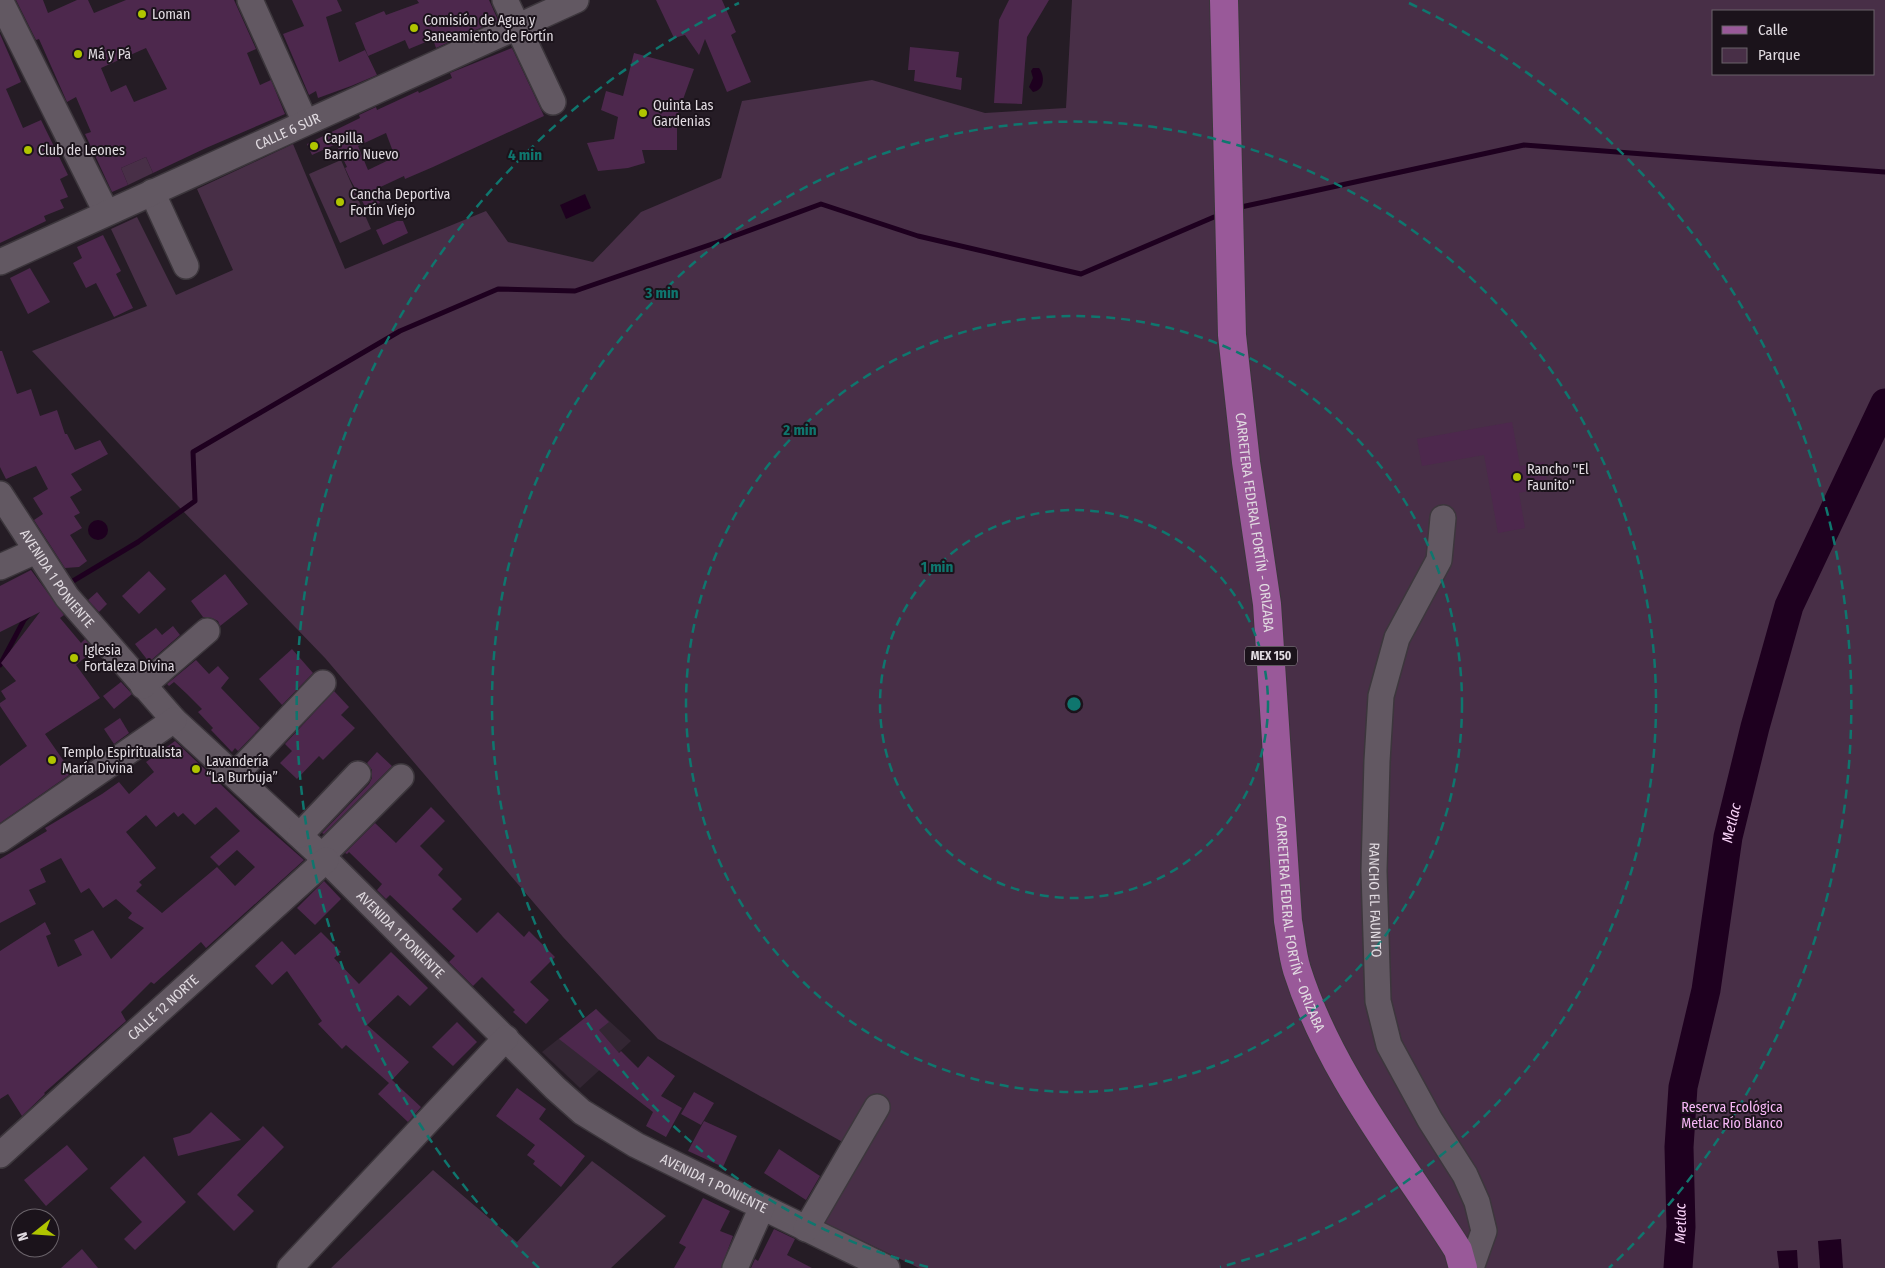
<svg xmlns="http://www.w3.org/2000/svg" width="1885" height="1268" font-family="'Fira Sans Condensed',sans-serif">
<style>
.built{fill:#332633}
.green{fill:#482f47;fill-rule:evenodd}
.water{fill:#1e001f}
.lines{fill:none;stroke-linecap:round;stroke-linejoin:round}
.stream{stroke:#1e001f;stroke-width:5}
.river{stroke:#1e001f;stroke-width:29}
.building{fill:#4d284d;fill-rule:evenodd}
.minor-casing{stroke:#3c363c;stroke-width:28}
.major-casing{stroke:#3c363c;stroke-width:30}
.minor{stroke:#625862;stroke-width:25}
.major{stroke:#995999;stroke-width:28}
.ring{fill:none;stroke:#0f766e;stroke-width:2.5;stroke-dasharray:9 6}
.poi-dot{fill:#b0c500;stroke:#1b131b;stroke-width:2}
.labels{text-anchor:middle;dominant-baseline:central;stroke-width:4;stroke-linejoin:round;paint-order:stroke}
.shield{fill:#1b131b;stroke:#a69fa6;stroke-width:1}
.shield-label{font-size:12px;font-weight:bold;fill:#e1dbe1}
.poi-label{font-size:14px;fill:#e1dbe1;stroke:#1b131b;text-anchor:start}
.street-label{font-size:14px;fill:#e1dbe1;stroke:#1b131b}
.park-label{font-size:14px;fill:#f8b8f7;stroke:#1b131b}
.water-label{font-size:15px;font-style:italic;fill:#f9d2f8;stroke:#1b131b}
.centre{fill:#0f766e;stroke:#1b131b;stroke-width:2.5}
.ring-label{font-size:15px;text-anchor:middle;font-weight:bold;fill:#0f766e;stroke:#1b131b;stroke-width:4;stroke-linejoin:round;paint-order:stroke}
</style>
<rect width="100%" height="100%" fill="#251c25"/>
<path class="built" d="M596,1009l35,32 -51,47 -38,-36z"/>
<g class="green">
<path d="M1072,0h813v1268h-966l-96,-46 41,-68 -206,-115 -95,-102 -238,-279 -173,-179 -120,-128 115,-45 -36,-77 26,-12 39,78 57,-25 -36,-81 96,-45 52,125 141,-58 22,31 85,20 48,-50 80,-34 21,-77 130,-21 113,33 81,-5zM1714,11h160v63h-160z"/>
<path d="M146,157l7,16 -25,12 -7,-17z"/>
<path d="M341,160l30,69 -31,14 -31,-69z"/>
<path d="M592,1161l74,55 -55,52h-280l102,-98 84,72z"/>
</g>
<g class="water">
<path d="M1033,68h6c6,8 6,22 -6,24l-4,-5 4,-9 -2,-7z"/>
<path d="M585,194l6,14 -25,11 -6,-14z"/>
<circle cx="98" cy="530" r="10"/>
<path d="M1841,1239l2,29h-23l-2,-27z"/>
<path d="M1797,1250l1,18h-19l-2,-17z"/>
</g>
<g class="lines">
<g class="stream">
<path d="M1241,207l283,-62 361,27"/>
<path d="M68,584l70,-42 57,-41 -2,-49 207,-121 98,-42 77,2 143,-49 103,-38 97,32 163,38 133,-57"/>
<path d="M0,665l24,-45 4,-4"/>
</g>
<path class="river" id="s1" d="M1678,1268l3,-41 -2,-80 4,-60 23,-97 22,-153 27,-110 34,-121 96,-203"/>
</g>
<g class="building">
<path d="M16,0h27l5,13 29,-13h11l6,13 32,-13h108l22,49 -9,4 13,32 11,-5 14,34 -79,34 -53,25 -7,-16 -25,11 7,17 -16,7 -27,-58 6,-2 -15,-35 -9,5 -28,-63 -3,1zM146,48l21,41 -33,13 -8,-17 -15,7 -10,-24z"/>
<path d="M292,0h45l5,11 -16,6 13,45 26,-12 12,25 -26,11 -33,12 -2,-7 -7,4 -26,-61 21,-8z"/>
<path d="M417,0h72l9,20 -62,28 -3,-9 -24,10 -4,-9 -37,16 -13,-33 29,-12 2,4 33,-12z"/>
<path d="M656,0h66l14,32 -5,3 20,47 -24,10 -22,-53 -6,16 -14,-20 -11,3z"/>
<path d="M1009,0h40l-22,37 -5,67 -28,-1 5,-83z"/>
<path d="M0,34l21,48 -15,7 17,39 18,-8 27,55 -8,4 8,18 -8,3 4,8 -20,8 2,5 -46,22z"/>
<path d="M910,47l49,5 -3,25 6,1 -1,12 -47,-9 1,-11h-7z"/>
<path d="M512,48l32,68 -111,51 -28,12 -1,-3 -30,14 6,13 -14,5 -16,-29 -5,-11 2,-1 -11,-23 -24,11 -5,-11 53,-26 -1,-3 17,-8 1,3 41,-19 1,2 33,-15 -2,-5zM386,133l9,24 -27,13 -10,-24z"/>
<path d="M634,53l60,16 -17,47v34h-35l3,13 -17,5 -30,3 -11,-28 27,-4 4,-22 -17,-7 5,-19 17,5z"/>
<path d="M397,221h6l5,12 -25,12 -7,-15z"/>
<path d="M103,235l18,36 -5,3 17,34 -19,9 -18,-34 -10,5 -13,-25 9,-5 -5,-11z"/>
<path d="M30,268l20,34 -22,12 -18,-36z"/>
<path d="M0,351h2l15,43 14,-5 9,27 17,-6 8,24h2l8,16 25,-10 8,14 -37,20 11,16 -12,7 10,16 -6,3 8,12 -12,7 17,26 -8,6 -14,1 -31,-48 9,-6 -10,-16 15,-9 -12,-23 -30,13 -6,-12z"/>
<path d="M1512,422l8,44 24,-4 4,25 -29,6 6,35 -27,5 -14,-78 -62,11 -5,-27z"/>
<path d="M31,570l33,45 -4,3 21,25 4,-4 9,11 -18,15 24,33 -55,36 27,39 -72,50v-57l27,-20 -27,-40v-3l6,-4 -5,-8 15,-10 -15,-18 39,-51 -40,20v-46z"/>
<path d="M149,571l17,18 -27,25 -17,-18z"/>
<path d="M225,574l23,30 -28,22 -2,-5 -6,-3 -9,-1 -12,-16z"/>
<path d="M97,592l10,12 -8,8 -11,-12z"/>
<path d="M173,626l7,9 -31,27 -14,-18 21,-16 6,7z"/>
<path d="M292,649l21,24 -31,32 -23,-26z"/>
<path d="M196,660l13,14 9,-8 11,12 -8,10 39,40 -22,23 -3,-3 -3,4 -21,-22 2,-2 -15,-16 4,-3 -15,-15 -13,-12 -5,4 -2,-2z"/>
<path d="M121,682l11,12 -18,15 -11,-13z"/>
<path d="M334,691l15,16 -8,8 14,13 -32,32 -4,-4 -22,23 -17,-16 12,-12 -7,-7z"/>
<path d="M120,718l9,15 -15,11 -10,-15z"/>
<path d="M175,741l80,76 49,43 -98,88 -5,-6 -47,42 -3,-2 -30,30 5,9 -82,72 1,1 -23,22 -14,-22 -8,5v-148l45,-29 6,12 -5,2 12,31 24,-12 -8,-15 19,-10 18,29 33,-31 -16,-10 4,-5 -16,-14 -13,9 -14,-20 -8,5 -20,-35 -21,11 6,13 -17,8 7,14 -36,19v-64l47,-28 -2,-3 57,-34 17,-12 10,12 25,-22 -8,-10zM216,807l24,24 -30,26 9,9 18,-16 18,17 -20,19 -18,-19 -55,46 -26,-22 6,-6 -3,-3 17,-14 -30,-36 20,-17 10,12 18,-15 4,5 5,-4 12,12z"/>
<path d="M377,752l15,14 -68,68 -2,-1 47,-49 3,-6v-8l-5,-7z"/>
<path d="M431,807l14,14 -25,25 23,23 -5,6 24,24 -10,10 25,24 21,-21 26,25 5,-6 26,26 -25,25 19,18 -23,24 -13,-12 2,-2 -33,-33 -9,9 -24,-24 6,-6 -65,-61 -4,4 -9,-9 5,-6 -33,-32 -2,2 -2,-1 30,-30 21,20z"/>
<path d="M324,881l17,18 -26,26 -18,-17z"/>
<path d="M321,932l20,20 -7,6 25,26 32,-32 37,36 -18,18 -12,-11 -31,30 42,37 -17,18 29,27 -13,15 -30,-28 11,-11 -43,-38 -4,4 -24,-25 4,-3 -35,-50 -15,14 -17,-19 27,-25 13,14z"/>
<path d="M596,1009l13,13 -10,8 20,23 2,-2 17,17 10,-12 27,20 -14,20 21,12 -16,29 -20,-11 7,-14 -94,-73z"/>
<path d="M457,1022l20,20 -24,24 -21,-19z"/>
<path d="M517,1088l29,21 -7,10 46,37 -24,31 -28,-23 2,-3 -8,-6 8,-10 -39,-29z"/>
<path d="M694,1092l20,11 -13,22 -20,-11z"/>
<path d="M211,1112l30,28 -63,16 -5,-18 17,-5z"/>
<path d="M704,1121l33,15 -14,31 -35,-16z"/>
<path d="M263,1126l21,21 -47,48 17,16 -20,20 -37,-37z"/>
<path d="M67,1145l21,24 -42,37 -22,-26z"/>
<path d="M779,1149l41,27 -14,24 -42,-27z"/>
<path d="M144,1156l42,46 -51,48 -11,-11 18,-17 -32,-34z"/>
<path d="M703,1198l27,13 -10,20 13,5 -12,32h-47l12,-21 -7,-4z"/>
<path d="M774,1229l21,10 -8,16 25,13h-61l4,-9 3,2z"/>
<path d="M82,1249l16,19h-37z"/>
</g>
<g class="lines">
<defs>
<g id="minor">
<path d="M0,0l106,212"/>
<path d="M250,0l55,122"/>
<path d="M505,0l48,102"/>
<path d="M152,192l34,74"/>
<path id="s2" d="M0,262l576,-262"/>
<path id="s3" d="M0,494l67,103 107,123 152,140 229,228 27,24 54,33 251,123"/>
<path id="s4" d="M1443,518l-4,42 -42,78 -16,58 -4,65 -3,110 4,130 11,44 41,75 35,55 12,27 7,29 -13,37"/>
<path d="M0,567l36,-16"/>
<path d="M143,686l64,-55"/>
<path d="M235,775l88,-92"/>
<path d="M300,835l58,-61"/>
<path d="M0,840l174,-120"/>
<path d="M322,856l79,-79"/>
<path id="s5" d="M0,1155l326,-295"/>
<path d="M806,1229l71,-122"/>
<path d="M290,1268l216,-230"/>
<path d="M735,1268l27,-61"/>
</g>
<g id="major">
<path id="s6" d="M1224,0l8,335 14,127 21,142 21,317c3,16 4,33 9,49 33,104 104,190 161,280l5,18"/>
</g>
</defs>
<use href="#minor" class="minor-casing"/>
<use href="#major" class="major-casing"/>
<use href="#minor" class="minor"/>
<use href="#major" class="major"/>
</g>
<g class="ring">
<circle cx="1074" cy="704" r="194"/>
<circle cx="1074" cy="704" r="388"/>
<path d="M928 1267A582 582 0 1 1 1220 1267"/>
<path d="M539 1268A777 777 0 0 1 739 3M1409 3A777 777 0 0 1 1609 1268"/>
</g>
<g class="poi-dot">
<circle cx="142" cy="14" r="5"/>
<circle cx="414" cy="28" r="5"/>
<circle cx="78" cy="54" r="5"/>
<circle cx="643" cy="113" r="5"/>
<circle cx="314" cy="146" r="5"/>
<circle cx="28" cy="150" r="5"/>
<circle cx="340" cy="202" r="5"/>
<circle cx="1517" cy="477" r="5"/>
<circle cx="74" cy="658" r="5"/>
<circle cx="52" cy="760" r="5"/>
<circle cx="196" cy="769" r="5"/>
</g>
<g class="labels">
<rect class="shield" x="1245" y="646.5" width="52" height="19" rx="4"/>
<g class="shield-label">
<text x="1271" y="656">MEX 150</text>
</g>
<g class="poi-label">
<text x="152" y="14">Loman</text>
<text x="424" y="20">Comisión de Agua y<tspan x="424" dy="16">Saneamiento de Fortín</tspan></text>
<text x="88" y="54">Má y Pá</text>
<text x="653" y="105">Quinta Las<tspan x="653" dy="16">Gardenias</tspan></text>
<text x="324" y="138">Capilla<tspan x="324" dy="16">Barrio Nuevo</tspan></text>
<text x="38" y="150">Club de Leones</text>
<text x="350" y="194">Cancha Deportiva<tspan x="350" dy="16">Fortín Viejo</tspan></text>
<text x="1527" y="469">Rancho ''El<tspan x="1527" dy="16">Faunito''</tspan></text>
<text x="84" y="650">Iglesia<tspan x="84" dy="16">Fortaleza Divina</tspan></text>
<text x="62" y="752">Templo Espiritualista<tspan x="62" dy="16">María Divina</tspan></text>
<text x="206" y="761">Lavandería<tspan x="206" dy="16">“La Burbuja”</tspan></text>
</g>
<g class="street-label">
<text stroke="none"><textPath href="#s2" startOffset="316">CALLE 6 SUR</textPath></text>
<text stroke="none"><textPath href="#s6" startOffset="524">CARRETERA FEDERAL FORTÍN - ORIZABA</textPath></text>
<text stroke="none"><textPath href="#s3" startOffset="102">AVENIDA 1 PONIENTE</textPath></text>
<text stroke="none"><textPath href="#s4" startOffset="395">RANCHO EL FAUNITO</textPath></text>
<text stroke="none"><textPath href="#s6" startOffset="929">CARRETERA FEDERAL FORTÍN - ORIZABA</textPath></text>
<text stroke="none"><textPath href="#s3" startOffset="598">AVENIDA 1 PONIENTE</textPath></text>
<text stroke="none"><textPath href="#s5" startOffset="220">CALLE 12 NORTE</textPath></text>
<text stroke="none"><textPath href="#s3" startOffset="1002">AVENIDA 1 PONIENTE</textPath></text>
</g>
<g class="park-label">
<text x="1732" y="1107">Reserva Ecológica<tspan x="1732" dy="16">Metlac Río Blanco</tspan></text>
</g>
<g class="water-label">
<text stroke="none"><textPath href="#s1" startOffset="450">Metlac</textPath></text>
<text stroke="none"><textPath href="#s1" startOffset="45">Metlac</textPath></text>
</g>
</g>
<circle cx="1074" cy="704" r="8" class="centre"/>
<g class="ring-label">
<text x="525" y="160">4 min</text>
<text x="662" y="298">3 min</text>
<text x="800" y="435">2 min</text>
<text x="937" y="572">1 min</text>
</g>
<rect x="1712" y="10" width="162" height="65" fill="#1b131b" stroke="#6a636a"/>
<rect x="1722" y="26" width="25" height="8" fill="#995999" stroke="#6a636a"/>
<text x="1758" y="35" font-size="15" fill="#e1dbe1">Calle</text>
<rect x="1722" y="48" width="25" height="15" fill="#482f47" stroke="#6a636a"/>
<text x="1758" y="60" font-size="15" fill="#e1dbe1">Parque</text>
<g transform="translate(35 1233) rotate(253)"><circle r="24" fill="#1b131b" stroke="#6a636a"/>
<path d="M0-4L9 19L0 12L-9 19Z" fill="#b0c500"/>
<text y="-8" font-size="14" font-weight="bold" text-anchor="middle" fill="#e1dbe1">N</text>
</g>
</svg>
